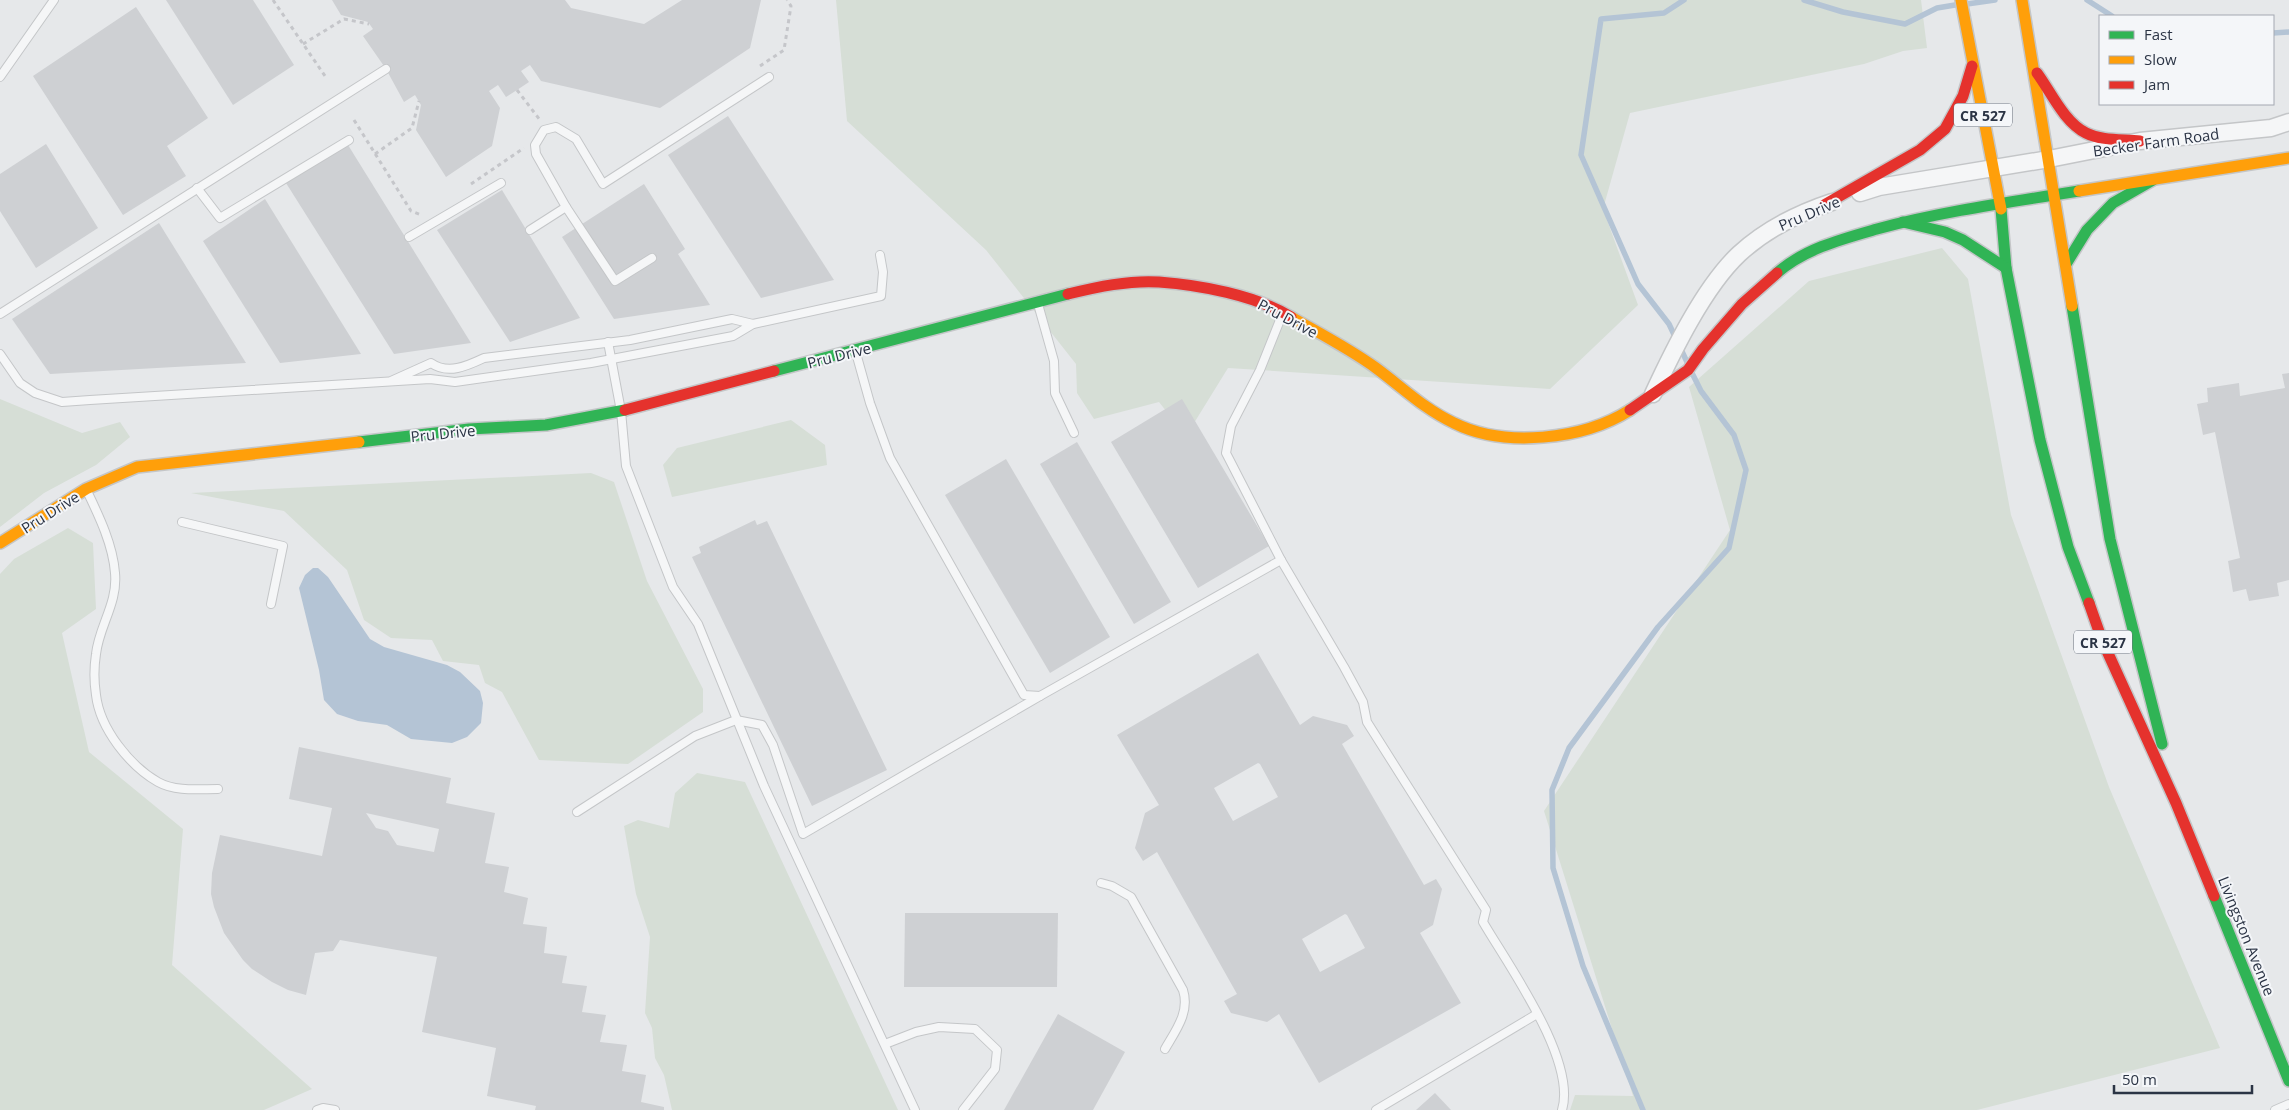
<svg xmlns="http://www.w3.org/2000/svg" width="2289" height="1110" font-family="'Open Sans',sans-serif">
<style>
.green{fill:#d6ded6}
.water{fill:#b4c4d5}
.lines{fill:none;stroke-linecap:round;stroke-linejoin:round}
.stream{stroke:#b4c4d5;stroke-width:5.5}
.building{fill:#ced0d3;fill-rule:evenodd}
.lane-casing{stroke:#c4c6c8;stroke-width:10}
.street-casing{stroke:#c4c6c8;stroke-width:19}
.fast-casing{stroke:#c4c6c8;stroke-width:14}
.slow-casing{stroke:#c4c6c8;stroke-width:14}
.jam-casing{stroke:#c4c6c8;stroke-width:14}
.path{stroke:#c5c6ca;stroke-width:3;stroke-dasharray:4 4;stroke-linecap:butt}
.lane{stroke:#f5f6f7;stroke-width:8}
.street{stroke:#f5f6f7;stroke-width:16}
.fast{stroke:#30b455;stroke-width:11}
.slow{stroke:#ff9f0a;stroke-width:11}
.jam{stroke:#e5322d;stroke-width:11}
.labels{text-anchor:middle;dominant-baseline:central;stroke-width:4;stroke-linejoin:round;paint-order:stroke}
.shield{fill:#f4f6f9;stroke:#676e7b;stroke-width:1}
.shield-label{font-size:14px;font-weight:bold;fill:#2b3445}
.street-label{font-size:15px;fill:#2b3445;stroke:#f4f6f9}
</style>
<rect width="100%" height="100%" fill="#e6e8ea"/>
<g class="green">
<path d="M836,0h1085l6,48 -24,3 -39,13 -234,49 -27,96 35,96 -88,84 -322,-21 -42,68 -27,-34 -65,17 -17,-26 -1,-29 -90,-114 -139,-129z"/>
<path d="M1942,248l26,31 43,236 98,272 111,261 -243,62h-407l5,-15 58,1 -89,-285 186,-281 -41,-143 120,-106z"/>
<path d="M0,399l82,34 38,-11 10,15 -34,28 -52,28 -44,34z"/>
<path d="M791,420l34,25 2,20 -155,32 -9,-32 14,-17z"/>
<path d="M591,473l23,9 33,99 56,108v23l-75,52 -89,-4 -37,-68 -17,-9 -6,-18 -36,-4 -11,-21 -41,-2 -27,-18 -17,-50 -63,-59 -93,-18z"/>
<path d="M68,528l25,15 3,66 -34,24 27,119 94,77 -11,136 140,124 -48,21h-264v-536l14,-15z"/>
<path d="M697,773l48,9 153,328h-226l-8,-35 -9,-17 -3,-30 -7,-15 5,-76 -14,-43 -12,-68 14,-6 31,8 6,-35z"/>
</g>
<path class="water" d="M313,568h5l10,9 42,62 14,8 63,18 13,7 20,19 3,12 -2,20 -14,14 -15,6 -41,-4 -24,-14 -29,-4 -21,-7 -13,-14 -5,-30 -20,-82 6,-13z"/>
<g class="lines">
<g class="stream">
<path d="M1684,0l-20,13 -63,6 -20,136 57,129 31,40 18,38"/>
<path d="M1804,0l39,12 62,12 32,-16 18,-3"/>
<path d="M2087,0l25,16"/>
<path d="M1967,4l28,-4"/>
<path d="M2273,33l16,-1"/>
<path d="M1643,1110l-60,-144 -30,-98 -1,-78 17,-42 89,-121 71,-79 17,-78 -12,-35 -33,-44 -9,-18"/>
</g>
</g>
<g class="building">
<path d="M166,0h87l41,65 -61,40z"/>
<path d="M332,0h233l6,8 73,16 38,-24h79l-11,48 -90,60 -119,-27 -11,-16 -9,6 8,11 -12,8 -11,7 -8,-12 -9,6 11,17 -8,38 -46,31 -30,-47 5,-25 -6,-10 -11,7 -18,-33 -23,-33 10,-7 -5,-7 -27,-7z"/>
<path d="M136,7l72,111 -41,28 19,30 -63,39 -90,-139z"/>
<path d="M728,116l106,164 -73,18 -93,-143z"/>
<path d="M46,144l52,84 -62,40 -36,-57v-37z"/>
<path d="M348,145l123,198 -77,11 -108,-171z"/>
<path d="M644,184l41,65 -7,5 32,51 -96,14 -52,-82z"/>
<path d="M502,190l78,128 -70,24 -73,-112z"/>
<path d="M265,199l96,155 -81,9 -77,-122z"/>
<path d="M159,223l87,140 -196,11 -38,-55z"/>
<path d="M2289,373v207l-12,3 2,13 -30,5 -3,-12 -13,3 -5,-31 12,-3 -25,-126 -12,3 -6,-31 11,-2 -1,-14 32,-5 1,13 45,-8 -3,-14z"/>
<path d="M1182,399l87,147 -71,42 -87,-146z"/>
<path d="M1077,442l94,160 -37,22 -94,-160z"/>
<path d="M1006,459l104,178 -60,36 -105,-178z"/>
<path d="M755,520l2,5 10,-4 120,249 -75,36 -120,-249 9,-4 -2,-6z"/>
<path d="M1258,653l42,72 13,-9 34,9 7,11 -12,8 82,141 12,-6 6,10 -9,36 -13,8 41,70 -142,80 -40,-69 -12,8 -36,-9 -7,-12 13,-7 -80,-142 -14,9 -8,-13 10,-35 14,-8 -42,-70zM1258,763l2,1 18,33 -45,24 -19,-33zM1345,914l2,1 18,33 -45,24 -18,-33z"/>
<path d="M299,747l152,31 -5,25 49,10 -10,50 24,4 -5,25 24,6 -5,26 24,3 -3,26 23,3 -5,27 25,3 -5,26 24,3 -6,27 27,3 -5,26 24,4 -5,27 23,5v3h-129l1,-4 -49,-10 9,-48 -74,-16 15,-75 -97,-17 -7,11 -18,2 -9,42 -18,-5 -16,-8 -20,-13 -9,-9 -19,-27 -10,-26 -3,-13 1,-21 8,-38 102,21 10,-48 -43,-9zM366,813l73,16 -5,23 -37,-7 -9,-14 -12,-3z"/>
<path d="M905,913h153l-1,74h-153z"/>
<path d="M1058,1014l67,38 -32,58h-89z"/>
<path d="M1435,1093l16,17h-35z"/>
</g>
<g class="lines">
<defs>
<g id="lane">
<path d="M0,77l54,-77"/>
<path d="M197,188l23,30 129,-78"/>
<path d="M566,207l-30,-53 -1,-9 9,-15 12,-3 20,12 27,45 166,-107"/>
<path d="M530,230l36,-23 49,74 37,-23"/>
<path d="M409,237l92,-54"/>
<path d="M1038,304l16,57 1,32 19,40"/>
<path d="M0,314l386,-245"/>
<path d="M1282,315l-22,55 -29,56 -5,27 55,107 63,107 19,35 4,20 119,188 -3,12c25,43 94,138 79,188"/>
<path d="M753,324l128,-28 2,-24 -3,-17"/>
<path d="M608,342l13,69 5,55 47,121 25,37 66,162 151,324"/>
<path d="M856,353l14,50 20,55 134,237 16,1 241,-136"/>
<path d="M0,354l20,29 15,10 27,9 28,-2 340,-21 25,3 136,-19 142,-27 20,-12 -21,-5 -102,21 -146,18c-17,8 -36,17 -53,5l-40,18"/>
<path d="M87,491c12,25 26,54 28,82 3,30 -16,53 -19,81 -2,13 -2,28 0,41 4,34 34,71 62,87 18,10 41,7 60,7"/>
<path d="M182,522l101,24 -12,58"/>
<path d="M577,812l118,-76 41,-16 26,5 11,20 30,89 237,-138"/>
<path d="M1101,883l11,3 19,11 52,93c7,22 -7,40 -18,59"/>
<path d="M885,1044l31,-12 23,-5 36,2 22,21 -2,19 -32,41"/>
<path d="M317,1110l6,-2 12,2"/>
<path d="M1376,1110l161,-96"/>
<path d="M2275,1110l14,-6"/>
</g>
<g id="street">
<path d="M1860,193l19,-6 170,-28 91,-18 131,-13 18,-6"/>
<path d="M1653,394c20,-43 51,-107 86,-140 26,-24 60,-41 93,-52"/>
</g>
<g id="fast">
<path d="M2001,209l5,59 34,172 28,107 21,56"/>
<path d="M1903,222l42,10 18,8 43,28"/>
<path d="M2066,264l21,-34 26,-27 40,-23"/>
<path d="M1777,273c27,-24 65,-34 100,-44 67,-18 134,-27 202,-38"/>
<path d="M2072,306l38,233 52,205"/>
<path d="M774,371l294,-77"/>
<path d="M359,442l110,-13 77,-4 79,-15"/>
<path d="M2214,896l75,185"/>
</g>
<g id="slow">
<path d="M1961,0l40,209"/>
<path d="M2022,0l50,306"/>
<path d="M2079,191l210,-33"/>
<path d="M1291,317c28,16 59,32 85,51 26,19 48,41 78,55 50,25 129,17 176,-13"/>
<path d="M0,543l86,-54 51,-22 222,-25"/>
</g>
<g id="jam">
<path d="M2037,73c14,19 27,49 49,60 16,8 37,6 54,8"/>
<path d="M1824,205l96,-55 25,-21 18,-33 9,-30"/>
<path d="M1068,294c29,-7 61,-14 91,-12 41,3 96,13 132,35"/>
<path d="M625,410l149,-39"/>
<path d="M1630,410l58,-40 15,-21 39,-45 35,-31"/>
<path d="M2089,603l13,37 74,163 38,93"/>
</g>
</defs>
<use href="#lane" class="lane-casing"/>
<use href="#street" class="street-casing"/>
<use href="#fast" class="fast-casing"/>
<use href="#slow" class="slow-casing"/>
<use href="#jam" class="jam-casing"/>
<g class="path">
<path d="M273,0l52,76"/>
<path d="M303,44l41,-25 25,5"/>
<path d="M760,66l24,-16 7,-44 -4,-6"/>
<path d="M517,90l23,30"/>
<path d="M354,120l57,91 10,4"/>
<path d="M375,154l37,-26 7,-27"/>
<path d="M471,184l53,-36"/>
</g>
<use href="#lane" class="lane"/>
<use href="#street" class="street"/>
<use href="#fast" class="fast"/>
<use href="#slow" class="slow"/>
<use href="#jam" class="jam"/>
</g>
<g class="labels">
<g class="shield">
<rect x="1954" y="103.5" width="58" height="23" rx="4"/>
<rect x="2074" y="630.5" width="58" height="23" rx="4"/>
</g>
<g class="shield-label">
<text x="1983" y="115">CR 527</text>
<text x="2103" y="642">CR 527</text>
</g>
<g class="street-label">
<text transform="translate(2156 142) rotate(-8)">Becker Farm Road</text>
<text transform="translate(1809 213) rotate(-23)">Pru Drive</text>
<text transform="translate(1288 318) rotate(28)">Pru Drive</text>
<text transform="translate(839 355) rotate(-14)">Pru Drive</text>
<text transform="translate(443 433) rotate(-6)">Pru Drive</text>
<text transform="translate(50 512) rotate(-32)">Pru Drive</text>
<text transform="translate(2247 936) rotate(68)">Livingston Avenue</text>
</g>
</g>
<rect x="2099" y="15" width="175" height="90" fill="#f4f6f9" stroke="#a4a8b1"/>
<rect x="2109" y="31" width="25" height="8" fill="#30b455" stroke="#a4a8b1"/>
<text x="2144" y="40" font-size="15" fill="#2b3445">Fast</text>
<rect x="2109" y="56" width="25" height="8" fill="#ff9f0a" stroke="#a4a8b1"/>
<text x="2144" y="65" font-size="15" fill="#2b3445">Slow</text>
<rect x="2109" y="81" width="25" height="8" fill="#e5322d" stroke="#a4a8b1"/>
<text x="2144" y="90" font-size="15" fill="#2b3445">Jam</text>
<path d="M2114 1085v8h138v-8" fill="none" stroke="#2b3445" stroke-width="2.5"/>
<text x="2122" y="1085" font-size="15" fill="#2b3445" stroke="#f4f6f9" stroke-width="4" paint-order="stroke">50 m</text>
</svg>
